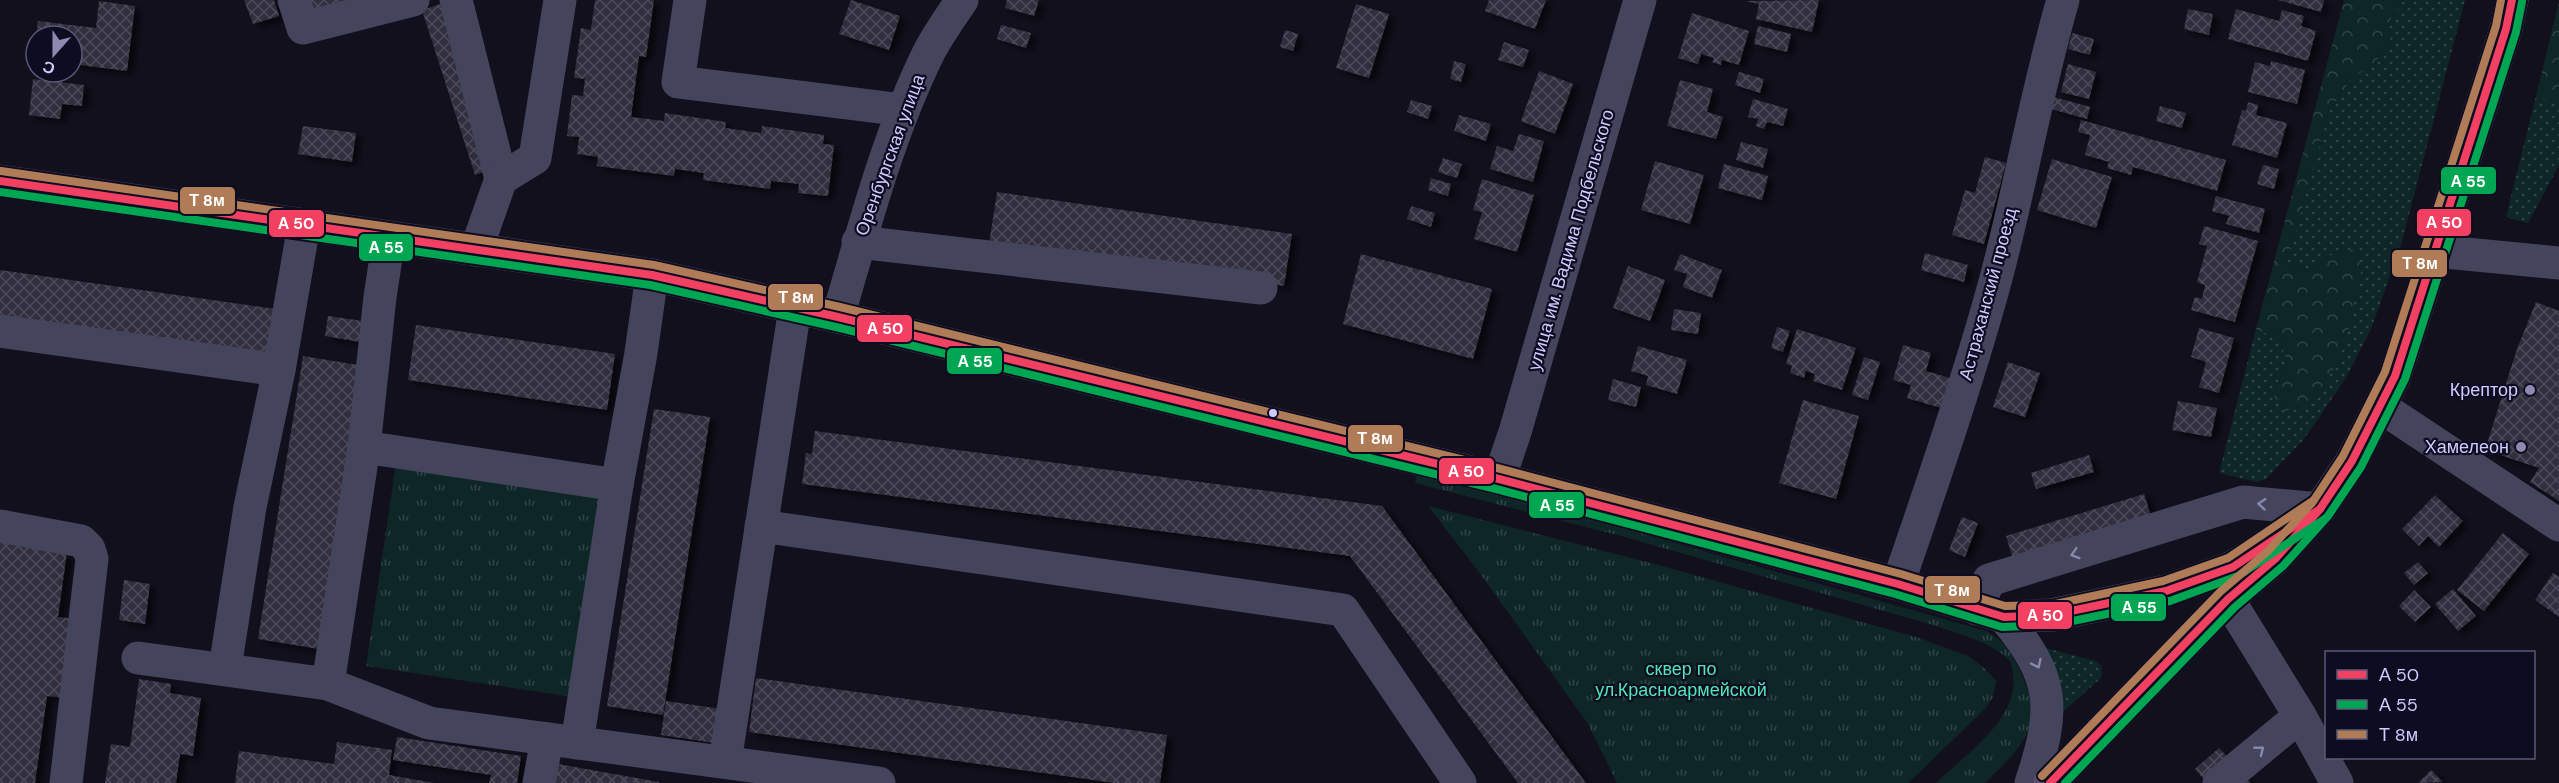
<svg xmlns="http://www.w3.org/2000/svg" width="2559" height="783" font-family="'DM Sans',sans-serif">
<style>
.grass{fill:url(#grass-dots)}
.forest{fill:url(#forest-crowns)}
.park{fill:url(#park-tufts)}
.building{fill:url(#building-cross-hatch);filter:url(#shadow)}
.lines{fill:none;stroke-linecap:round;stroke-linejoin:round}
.minor{stroke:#44455d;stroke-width:33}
.major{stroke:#584f6e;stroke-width:33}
.bus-1-casing{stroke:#0e0c20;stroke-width:12}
.bus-2-casing{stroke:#0e0c20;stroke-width:12}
.bus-3-casing{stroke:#0e0c20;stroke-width:12}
.bus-1{stroke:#f24062;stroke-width:8}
.bus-2{stroke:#00a651;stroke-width:8}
.bus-3{stroke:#b07c57;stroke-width:8}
.oneway{stroke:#8888ae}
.poi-dot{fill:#8c8ab0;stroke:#0e0c20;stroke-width:2}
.bus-dot{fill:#cdcbff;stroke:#0e0c20;stroke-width:2}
.labels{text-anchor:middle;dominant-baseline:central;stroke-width:4.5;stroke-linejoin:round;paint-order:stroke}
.street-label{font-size:18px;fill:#cdcbff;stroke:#0e0c20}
.poi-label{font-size:18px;fill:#cdcbff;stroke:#0e0c20;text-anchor:end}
.park-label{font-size:18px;fill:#51e4b5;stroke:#0e0c20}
.line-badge{stroke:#0e0c20;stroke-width:2}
.badge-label{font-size:16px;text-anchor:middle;font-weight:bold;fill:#fff}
</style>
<defs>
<pattern id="grass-dots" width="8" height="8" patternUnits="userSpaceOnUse" patternTransform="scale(1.5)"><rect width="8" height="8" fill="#0f2626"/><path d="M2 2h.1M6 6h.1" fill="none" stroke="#314447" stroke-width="1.8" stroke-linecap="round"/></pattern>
<pattern id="forest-crowns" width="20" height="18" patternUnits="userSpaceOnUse" patternTransform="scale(1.5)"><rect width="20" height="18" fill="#0f2626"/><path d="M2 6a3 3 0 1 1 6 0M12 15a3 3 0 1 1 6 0" fill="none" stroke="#314447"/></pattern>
<pattern id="park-tufts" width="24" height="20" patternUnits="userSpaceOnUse" patternTransform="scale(1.5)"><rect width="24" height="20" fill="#0f2626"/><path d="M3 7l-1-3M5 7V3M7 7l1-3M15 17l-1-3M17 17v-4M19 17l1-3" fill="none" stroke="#314447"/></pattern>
<pattern id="building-cross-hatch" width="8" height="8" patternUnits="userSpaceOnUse" patternTransform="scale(1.5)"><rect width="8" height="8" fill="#302e3e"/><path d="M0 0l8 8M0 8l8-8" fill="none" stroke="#4d4b5b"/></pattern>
<filter id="shadow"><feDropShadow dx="6" dy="4" stdDeviation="3" flood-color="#0009"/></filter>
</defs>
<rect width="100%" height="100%" fill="#12101c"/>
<g class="grass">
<path d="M2404,0h61l-64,245 -30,84 -25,49 -42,61 -38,40 -9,3 -38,-9 37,-144 24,10 7,25 -15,29 12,18 47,-156 -23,17 -21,-10 42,-150 22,-33 23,-15 17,-24 -7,-11z"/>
<path d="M2536,96l23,9v60l-31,58 -22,-6z"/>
<path d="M2035,645l60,16 7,5 -1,12 -45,40c11,-36 1,-46 -21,-73z"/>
</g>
<g class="forest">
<path d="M2344,0h60l-20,29 7,11 -17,24 -23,15 -22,33 -42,150 21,10 23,-17 27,-7 3,25 -16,71 -22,46 -15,16 -24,5 -12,-18 15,-29 -7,-25 -24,-10z"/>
<path d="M2559,2v103l-23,-9z"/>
</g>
<g class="park">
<path d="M397,457l214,33 -31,208 -214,-32z"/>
<path d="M1417,475l204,53 365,103c19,10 26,23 35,42 25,54 2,73 -36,110h-49c28,-27 84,-65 77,-108 -1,-6 -1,-13 -6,-17 -17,-16 -46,-23 -67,-31l-319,-91 -206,-53z"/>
<path d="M1428,506l227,58 264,74 49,18 16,12 12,13 -3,16 -8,12 -77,74h-291l-29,-59 -109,-152z"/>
</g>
<g class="building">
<path d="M244,0h30l5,16 -26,8z"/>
<path d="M308,0h50l-44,16z"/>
<path d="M595,0h59l-8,57 -7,-1 -8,61 33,4 1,-8 61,9 -1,6 36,5 1,-7 62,9 -1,9 11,1 -6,51 -30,-3 1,-9 -28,-3 -1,8 -67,-9 1,-7 -29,-4 -1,7 -77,-10 1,-9 -21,-3 2,-17 -12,-1 5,-41 11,1 2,-17 -11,-1 7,-50 10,2z"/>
<path d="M851,0l49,16 -11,34 -50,-16z"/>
<path d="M1007,0h32l-5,16 -29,-8z"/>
<path d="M1489,0h57l-11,29 -50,-18z"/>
<path d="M1819,0l-7,32 -56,-13 3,-15 -14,-3z"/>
<path d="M2278,0h46l-3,12z"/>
<path d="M99,1l36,5 -8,65 -55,-7v-28h-36l2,-15 58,7z"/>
<path d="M447,2l53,165 -25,8 -53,-165z"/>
<path d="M1356,4l33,10 -20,64 -33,-10z"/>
<path d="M2188,9l25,5 -4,21 -25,-6z"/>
<path d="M2236,9l43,12 3,-11 22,6 -3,10 15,5 -8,30 -80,-22z"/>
<path d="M1692,13l57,18 -10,34 -17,-5 -1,5 -9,-3 2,-4 -13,-4 -3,10 -20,-6z"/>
<path d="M1001,25l30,8 -5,15 -29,-9z"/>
<path d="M1758,26l33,8 -4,18 -33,-8z"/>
<path d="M1285,30l13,4 -5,17 -13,-4z"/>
<path d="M2072,33l22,6 -4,16 -22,-6z"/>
<path d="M1504,42l25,8 -6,17 -25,-7z"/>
<path d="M1454,61l12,3 -5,18 -11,-3z"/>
<path d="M2271,61l34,9 -8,34 -49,-12 7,-30 15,4z"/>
<path d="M2068,64l28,8 -7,27 -28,-7z"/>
<path d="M1539,71l34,13 -18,50 -34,-13z"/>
<path d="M1739,72l25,7 -4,14 -25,-8z"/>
<path d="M33,79l51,6 -2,21 -20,-2 -2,15 -31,-4z"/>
<path d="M1680,80l33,9 -6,23 16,5 -7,22 -49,-13z"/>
<path d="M2054,97l36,10 -3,12 -36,-10z"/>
<path d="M1753,99l35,10 -5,17 -16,-4 -3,7 -8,-3 2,-7 -10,-2z"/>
<path d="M1411,100l21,6 -4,13 -21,-7z"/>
<path d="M2248,102l10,3 -2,10 31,8 -10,35 -45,-13 10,-35 4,1z"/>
<path d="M2160,106l26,7 -4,15 -26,-7z"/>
<path d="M1459,115l32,9 -5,17 -32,-10z"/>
<path d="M2081,120l145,40 -9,31 -84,-24 -2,8 -24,-7 2,-6 -24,-7 5,-20 -12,-3z"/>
<path d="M303,126l53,7 -4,29 -54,-8z"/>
<path d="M1519,134l25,7 -11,41 -43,-13 7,-23 16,5z"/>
<path d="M1741,142l27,7 -5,19 -27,-8z"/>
<path d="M1985,157l21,6 -22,81 -32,-9 13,-45 10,3z"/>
<path d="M1443,158l19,6 -5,14 -19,-6z"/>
<path d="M2052,159l60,18 -16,51 -59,-18z"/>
<path d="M1655,161l49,14 -14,49 -49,-14z"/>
<path d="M1724,164l44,12 -6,24 -44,-12z"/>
<path d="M2263,165l16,4 -5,20 -17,-5z"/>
<path d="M1431,178l20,6 -3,12 -20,-6z"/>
<path d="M1482,179l52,16 -17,57 -43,-13 8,-27 -9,-2z"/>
<path d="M997,192l295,42 -8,52 -295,-42z"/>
<path d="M2216,196l49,13 -6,24 -33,-9 3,-8 -17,-5z"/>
<path d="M1411,206l24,7 -4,14 -24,-8z"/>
<path d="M2204,226l54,15 -23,81 -44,-12 4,-13 7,2 3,-14 -8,-3 10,-36 -8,-2z"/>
<path d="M1925,253l43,12 -4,17 -43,-12z"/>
<path d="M1361,254l131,35 -19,70 -130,-35z"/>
<path d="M1680,254l42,16 -10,28 -29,-11 4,-13 -13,-4z"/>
<path d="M1628,266l37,14 -15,41 -37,-13z"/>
<path d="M0,270l276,39 -8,54 -268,-38z"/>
<path d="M2536,302l23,9v190l-29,-19 9,-14 -54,-18 32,-101z"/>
<path d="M1674,309l27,4 -3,21 -27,-4z"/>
<path d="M328,316l35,5 -3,21 -35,-6z"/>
<path d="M416,325l199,29 -8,56 -199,-30z"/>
<path d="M1777,327l13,4 -7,21 -12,-4z"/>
<path d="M2199,328l35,10 -15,55 -20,-6 7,-25 -15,-5z"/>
<path d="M1797,329l59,19 -14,42 -29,-9 2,-7 -9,-3 -2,7 -14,-5 2,-7 -6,-2z"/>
<path d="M1903,345l28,8 -5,18 24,7 -9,30 -34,-10 4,-13 -18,-5z"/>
<path d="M1638,346l49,14 -10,34 -31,-9 2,-9 -17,-5z"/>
<path d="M303,356l61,10 -45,283 -61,-10z"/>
<path d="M1864,357l16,5 -12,38 -16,-5z"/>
<path d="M2008,362l32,11 -15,44 -32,-10z"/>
<path d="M1613,379l28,8 -5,20 -28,-7z"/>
<path d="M1803,400l56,16 -23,83 -57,-16z"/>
<path d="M2178,401l39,7 -6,29 -39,-7z"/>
<path d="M654,409l56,8 -47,298 -56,-9z"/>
<path d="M815,431l567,75 204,277h-68l-168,-227 -548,-72 4,-31 6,1z"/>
<path d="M2089,455l5,17 -58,17 -5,-16z"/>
<path d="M2144,494l8,25 -138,43 -8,-26z"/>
<path d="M2435,495l28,26 -24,26 -11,-11 -9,10 -17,-17z"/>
<path d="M1962,517l16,6 -13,34 -16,-7z"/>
<path d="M2503,533l26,21 -45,57 -27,-21z"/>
<path d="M0,542l67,10 -9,65 18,2 -11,79 -18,-2 -12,87h-35z"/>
<path d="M2418,562l10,11 -14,12 -10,-12z"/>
<path d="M2553,573l6,4v40l-24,-17z"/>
<path d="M124,580l26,4 -5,40 -26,-4z"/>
<path d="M2453,589l23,27 -18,15 -23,-27z"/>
<path d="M2414,590l17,17 -16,15 -16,-16z"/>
<path d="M756,678l411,57 -7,48h-45l-366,-51z"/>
<path d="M139,679l32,5 -1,9 31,5 -8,58 -13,-2 -4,29h-71l6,-39 19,3z"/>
<path d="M666,701l55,8 -6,34 -54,-8z"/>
<path d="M397,737l124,19 -4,27h-28l2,-8 -98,-15z"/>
<path d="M337,742l55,8 -3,25 45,8h-199l4,-32 95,13z"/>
<path d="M2219,748l32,35h-44l-12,-14z"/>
<path d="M558,764l101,18v1h-104z"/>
<path d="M2431,770l12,12 -25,1z"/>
</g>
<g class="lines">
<g class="minor">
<path d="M294,0l9,28 110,-28"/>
<path d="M456,0l45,179 -25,71"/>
<path d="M690,0l-12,82 225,28"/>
<path d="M501,179l34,-21 25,-158"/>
<path d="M0,181l652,94 186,42 661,162 399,105 106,33 48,-2 114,-24 67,-24 68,-45"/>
<path d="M858,242l403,46"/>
<path d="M2435,251l124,12"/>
<path d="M838,317c26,-89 49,-179 90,-263 9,-18 22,-36 34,-54"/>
<path d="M0,331l279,39"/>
<path d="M2381,407l178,118"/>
<path d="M364,447l253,38 24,-132 11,-78"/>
<path d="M1499,479l16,-47 125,-432"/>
<path d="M0,526l81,15 8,8 3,10 -26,224"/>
<path d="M761,526l582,84 117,173"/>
<path d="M1898,584c34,-100 69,-200 97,-302 25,-93 41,-189 68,-282"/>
<path d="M2228,599l72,117 37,67"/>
<path d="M1977,609l12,-29 254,-78 77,7"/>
<path d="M2004,617c51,61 52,91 27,166"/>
<path d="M138,658l190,26 101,39 450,60"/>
<path d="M225,668l25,-161 29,-137 25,-145"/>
<path d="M328,684l36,-237 16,-150 9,-59"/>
<path d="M577,743l40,-258"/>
<path d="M725,762l70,-454"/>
<path d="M539,783l8,-44"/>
<path d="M2219,783l81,-67"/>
</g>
<path class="major" d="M2050,783l178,-184 47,-40 45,-50 32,-48 43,-85 111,-347 6,-29"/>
<defs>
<g id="bus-1">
<path d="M0,181l652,94 186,42 661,162 399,105 106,33 48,-2 114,-24 67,-24 87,-58"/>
<path d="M2050,783l178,-184 47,-40 45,-50 32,-48 43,-85 111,-347 6,-29"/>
</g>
<g id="bus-2">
<path d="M0,192l650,93 186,42 660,162 399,105 107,33 51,-2 117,-24 68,-25 88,-58"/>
<path d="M2065,783l170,-176 48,-41 45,-50 33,-49 44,-88 111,-347 6,-30"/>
</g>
<g id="bus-3">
<path d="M1,171l653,94 186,42 661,162 400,105 104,32 46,-1 112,-24 65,-23 86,-58"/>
<path d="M2042,776l178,-184 48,-41 44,-48 31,-47 42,-84 111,-346 5,-26"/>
</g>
</defs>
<use href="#bus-1" class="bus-1-casing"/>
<use href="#bus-2" class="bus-2-casing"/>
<use href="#bus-3" class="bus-3-casing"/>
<use href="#bus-1" class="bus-1"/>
<use href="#bus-2" class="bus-2"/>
<use href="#bus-3" class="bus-3"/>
</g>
<defs><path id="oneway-chevron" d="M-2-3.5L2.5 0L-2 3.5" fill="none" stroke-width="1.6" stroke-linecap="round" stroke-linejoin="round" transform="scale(1.5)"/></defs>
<g class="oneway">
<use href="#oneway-chevron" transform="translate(2262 504) rotate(-175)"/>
<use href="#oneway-chevron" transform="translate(2075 554) rotate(163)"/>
<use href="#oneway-chevron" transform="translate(2037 664) rotate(65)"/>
<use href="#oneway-chevron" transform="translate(2260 750) rotate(-39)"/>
</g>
<g class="poi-dot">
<circle cx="2530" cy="390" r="6"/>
<circle cx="2521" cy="447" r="6"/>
</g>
<circle class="bus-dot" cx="1273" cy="413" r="5"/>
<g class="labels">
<g class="street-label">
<text transform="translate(890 155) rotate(-70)">Оренбургская улица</text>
<text transform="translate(1571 240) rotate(-74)">улица им. Вадима Подбельского</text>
<text transform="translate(1988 294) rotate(-75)">Астраханский проезд</text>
</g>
<g class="poi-label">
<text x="2518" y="390">Крептор</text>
<text x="2509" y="447">Хамелеон</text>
</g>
<g class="park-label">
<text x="1681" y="669">сквер по<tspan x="1681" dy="21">ул.Красноармейской</tspan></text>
</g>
</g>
<g class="line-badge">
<rect x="2440" y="166" width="57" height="29" rx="6" fill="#00a651"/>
<rect x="179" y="186" width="57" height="29" rx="6" fill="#b07c57"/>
<rect x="2416" y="208" width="56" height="29" rx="6" fill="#f24062"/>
<rect x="268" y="209" width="57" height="29" rx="6" fill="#f24062"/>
<rect x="358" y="233" width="56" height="29" rx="6" fill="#00a651"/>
<rect x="2391" y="249" width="57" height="29" rx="6" fill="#b07c57"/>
<rect x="767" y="283" width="57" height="28" rx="6" fill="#b07c57"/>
<rect x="856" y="314" width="57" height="29" rx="6" fill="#f24062"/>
<rect x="946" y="347" width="57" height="28" rx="6" fill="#00a651"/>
<rect x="1347" y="424" width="57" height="29" rx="6" fill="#b07c57"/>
<rect x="1438" y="457" width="57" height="28" rx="6" fill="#f24062"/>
<rect x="1528" y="491" width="57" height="28" rx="6" fill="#00a651"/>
<rect x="1924" y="575" width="57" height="29" rx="6" fill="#b07c57"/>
<rect x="2110" y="593" width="57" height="29" rx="6" fill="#00a651"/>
<rect x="2017" y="601" width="56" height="29" rx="6" fill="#f24062"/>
</g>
<g class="badge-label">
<text x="2468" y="187">А 55</text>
<text x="207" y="206">Т 8м</text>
<text x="2444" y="228">А 50</text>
<text x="296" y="229">А 50</text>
<text x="386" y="253">А 55</text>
<text x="2420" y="269">Т 8м</text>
<text x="796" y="303">Т 8м</text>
<text x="885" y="334">А 50</text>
<text x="975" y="367">А 55</text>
<text x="1375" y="444">Т 8м</text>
<text x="1466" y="477">А 50</text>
<text x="1557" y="511">А 55</text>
<text x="1952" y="596">Т 8м</text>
<text x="2139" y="613">А 55</text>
<text x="2045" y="621">А 50</text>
</g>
<rect x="2325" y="651" width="210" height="108" fill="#0e0c20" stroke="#5a5879" stroke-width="1.5"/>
<rect x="2337" y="670" width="30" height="9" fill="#f24062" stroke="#5a5879" stroke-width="1.5"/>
<text x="2379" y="681" font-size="18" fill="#cdcbff">А 50</text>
<rect x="2337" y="700" width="30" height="9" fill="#00a651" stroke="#5a5879" stroke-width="1.5"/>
<text x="2379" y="711" font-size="18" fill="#cdcbff">А 55</text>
<rect x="2337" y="730" width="30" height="9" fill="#b07c57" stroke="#5a5879" stroke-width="1.5"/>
<text x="2379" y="741" font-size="18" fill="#cdcbff">Т 8м</text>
<g transform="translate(54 54) rotate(201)"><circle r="28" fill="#0e0c20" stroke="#5a5879" stroke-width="1.5"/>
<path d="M0-4.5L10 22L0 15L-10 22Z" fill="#8c8ab0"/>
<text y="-9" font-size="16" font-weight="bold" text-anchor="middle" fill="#cdcbff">С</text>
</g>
</svg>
